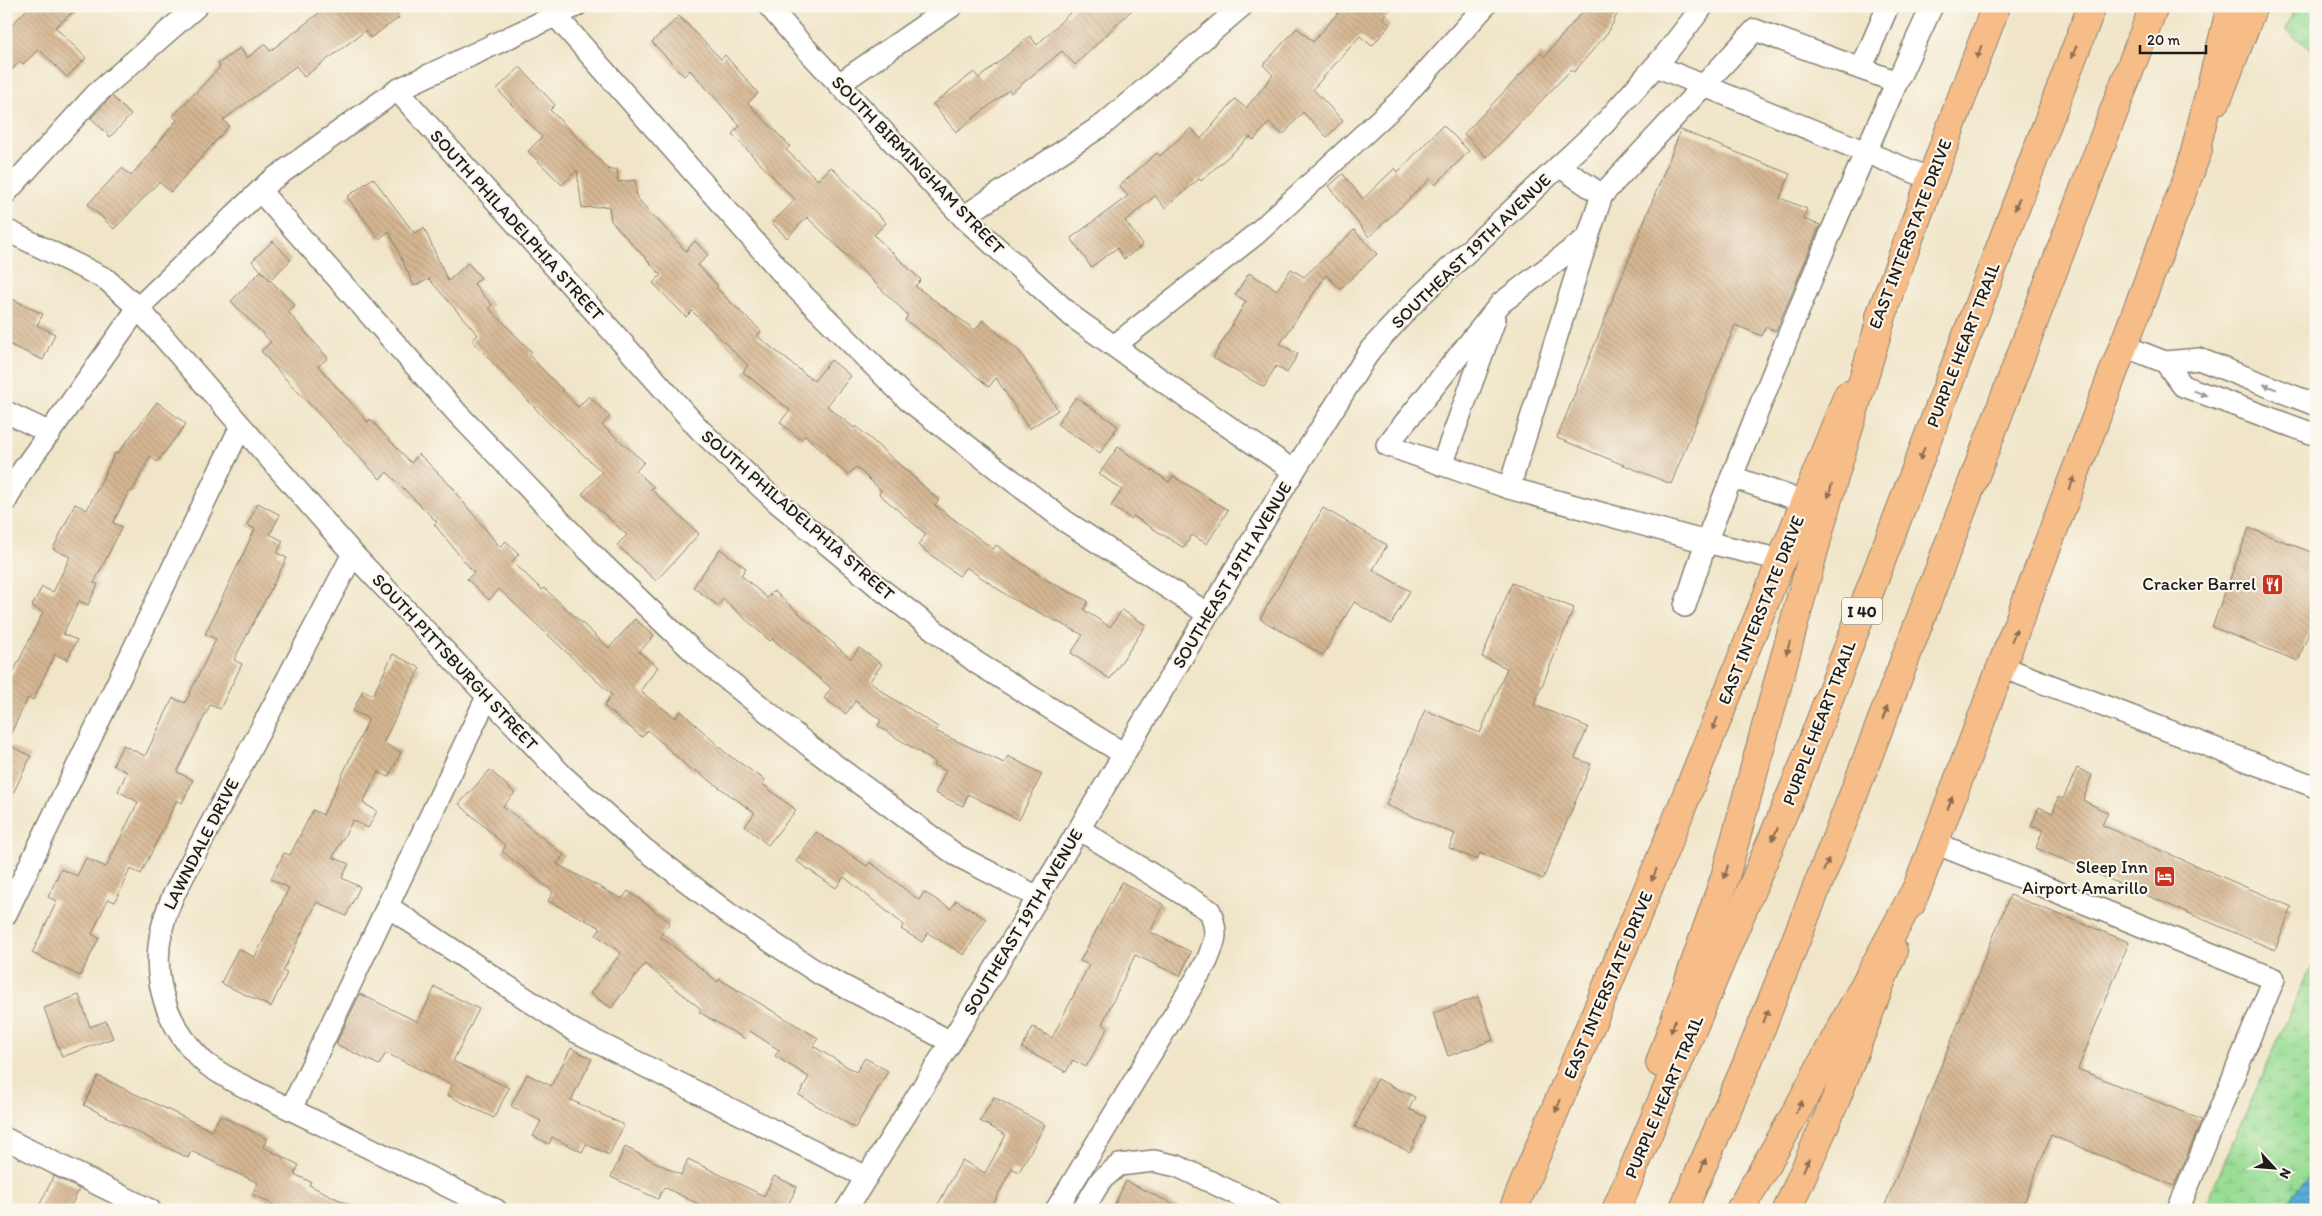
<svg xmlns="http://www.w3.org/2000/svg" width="2322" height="1216" font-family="Itim,sans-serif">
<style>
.wetland{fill:url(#wetland-marsh);stroke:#5b7c58}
.water{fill:url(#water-rules);stroke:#3b6679}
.building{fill:url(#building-back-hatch)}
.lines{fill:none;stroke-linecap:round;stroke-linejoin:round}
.minor-casing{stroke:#868072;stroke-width:24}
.major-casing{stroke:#868072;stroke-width:30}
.highway-casing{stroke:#868072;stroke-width:30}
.minor{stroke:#fff;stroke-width:21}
.major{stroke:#f7bd88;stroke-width:28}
.highway{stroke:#f7bd88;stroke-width:28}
.oneway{fill:#8a6c52}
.oneway2{fill:#999}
.labels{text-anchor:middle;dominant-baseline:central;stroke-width:4.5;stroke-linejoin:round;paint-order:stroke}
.shield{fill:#fbf7ec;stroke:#5f5e5a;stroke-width:1}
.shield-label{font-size:16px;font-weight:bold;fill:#1c1c1c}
.street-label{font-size:18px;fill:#1c1c1c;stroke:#fbf7ec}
.poi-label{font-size:18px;fill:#1c1c1c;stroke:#fbf7ec;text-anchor:end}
</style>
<defs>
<pattern id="wetland-marsh" width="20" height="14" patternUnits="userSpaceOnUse" patternTransform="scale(1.25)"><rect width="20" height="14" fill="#9add95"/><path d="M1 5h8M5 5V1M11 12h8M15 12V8" fill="none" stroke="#84bd80"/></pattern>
<pattern id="water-rules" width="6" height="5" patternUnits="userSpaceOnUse" patternTransform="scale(1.25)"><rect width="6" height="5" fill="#5aafd6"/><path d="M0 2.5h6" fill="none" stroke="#4a8ead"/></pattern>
<pattern id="building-back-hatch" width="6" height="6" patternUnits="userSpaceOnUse" patternTransform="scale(1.25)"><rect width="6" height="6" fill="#d5b692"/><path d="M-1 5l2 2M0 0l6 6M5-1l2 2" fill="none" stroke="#b69c7d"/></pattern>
</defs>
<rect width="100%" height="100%" fill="#fbf7ec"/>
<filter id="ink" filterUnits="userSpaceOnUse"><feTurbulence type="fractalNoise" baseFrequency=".02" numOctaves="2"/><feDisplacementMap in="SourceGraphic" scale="10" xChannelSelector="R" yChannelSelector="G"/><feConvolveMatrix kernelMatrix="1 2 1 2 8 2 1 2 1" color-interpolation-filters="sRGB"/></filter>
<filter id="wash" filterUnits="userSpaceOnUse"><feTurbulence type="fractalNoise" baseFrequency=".0096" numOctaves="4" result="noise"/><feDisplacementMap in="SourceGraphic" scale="20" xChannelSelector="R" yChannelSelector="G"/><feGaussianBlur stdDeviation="1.12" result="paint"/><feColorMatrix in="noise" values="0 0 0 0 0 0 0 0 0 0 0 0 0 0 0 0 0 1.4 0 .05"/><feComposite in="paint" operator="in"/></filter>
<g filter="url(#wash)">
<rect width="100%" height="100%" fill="#f0e5c8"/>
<g class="wetland">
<path d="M2295,6h21v47l-30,-23z"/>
<path d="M2316,965v245h-113l104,-236z"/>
</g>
<path class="water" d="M2316,1168v42h-34l1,-3z"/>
<g id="blocks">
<g class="building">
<path d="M30,6h51l-26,21 31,31 -19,19 -28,-28 -16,15 -3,-3 -14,15v-45z"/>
<path d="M328,6h63l8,12 -29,20 -5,-7 -61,46 -8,-11 -73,54 6,6 -58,66 -12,-10 -45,47 -26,-25 34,-36 9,8 46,-56 -4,-4 47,-49 -2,-3 22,-16 7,10 18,-14 5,7z"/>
<path d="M1077,6h59l-61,59 -13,-14 -51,42 -2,-3 -53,42 -23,-28 41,-32 5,6 51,-42 7,9z"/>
<path d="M1344,6h48l-9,12 7,7 -18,21 -12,-10 -47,53 30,32 -16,16 -24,-25 -20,23 -14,-12 -15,17 -4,-3 -49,44 -2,-2 -34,29 -10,-12 -30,25 18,24 -19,14 -7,-11 -26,19 -20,-29 57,-42 -9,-10 38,-33 3,3 31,-28 10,11 34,-40 11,9 27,-33 -10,-10 34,-37 16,14z"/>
<path d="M1587,6h34l-12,25 -35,41 -3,-2 -84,87 -23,-23 77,-81 4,3z"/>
<path d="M679,16l42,43 4,-4 33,38 -10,10 42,43 -4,4 32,30 13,-13 55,56 -12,12 47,45 -6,6 60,44 8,-10 37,32 38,58 -29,19 -33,-51 -7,9 -50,-42 -34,-25 3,-5 -101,-98 -20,21 -15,-15 23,-23 -63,-66 8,-8 -50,-56 -6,6 -32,-34z"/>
<path d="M520,67l35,38 -5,5 59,60 8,-1 1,13 17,-2 2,18 49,53 9,-10 13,14 -10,10 20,21 -2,2 45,43 -4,5 57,45 17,-21 20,16 -24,30 27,22 2,-2 83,74 -4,5 58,44 3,-4 50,35 42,21 -4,9 26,17 12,-17 24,15 -36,54 -39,-26 12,-18 -72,-37 -45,-31 -7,9 -41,-31 8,-11 -47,-40 2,-4 -25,-23 -8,8 -43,-40 -4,5 -21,-18 10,-12 -47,-38 5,-7 -56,-54 -6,6 -33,-34 8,-8 -50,-54 -2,-15 -27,2 -5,-38 -15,15 -34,-34 14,-14 -45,-48z"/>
<path d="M112,96l19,19 -21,22 -19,-19z"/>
<path d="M1443,125l26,26 -34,34 -5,-6 -61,58 -40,-51 14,-12 20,25 32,-31 3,4z"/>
<path d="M1681,130l109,44 -10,24 27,11 -4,10 17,6 -44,106 -10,-4 -4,9 -27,-11 -64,159 -114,-46z"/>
<path d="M373,178l41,55 10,-5 24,53 20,-18 13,15 -7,6 18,21 -3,3 43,44 -3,3 49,52 11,-11 21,21 -8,8 42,37 -8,9 18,16 -3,2 48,45 -43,47 -39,-36 10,-10 -45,-41 20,-22 -55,-51 -75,-81 6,-5 -49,-56 -15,7 -25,-55 -10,8 -32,-42z"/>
<path d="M1354,230l23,24 -37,35 -14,-14 -46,69 18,10 -11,19 -11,-7 -12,21 -51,-29 33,-57 -11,-6 14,-22 28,17 14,-21 13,8z"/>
<path d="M273,241l18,19 -21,20 -18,-19z"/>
<path d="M261,271l34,34 -7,7 40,46 -10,8 50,56 2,-3 41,44 8,-9 36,36 -1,1 46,56 6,-6 13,13 -7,7 30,29 2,-2 65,60 26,-29 19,17 -15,16 19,15 -18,24 35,27 6,-7 46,43 38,26 -3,4 34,26 -28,35 -23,-19 10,-13 -60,-43 -2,2 -45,-42 -6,7 -38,-31 8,-11 -113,-106 -10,11 -22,-21 7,-6 -40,-49 3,-2 -50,-50 -7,7 -98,-104 -21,-24 10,-9 -40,-41z"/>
<path d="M6,296l37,18 -6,11 18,9 -12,26 -37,-17z"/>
<path d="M1076,397l42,29 -18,27 -43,-29z"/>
<path d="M157,402l29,22 -29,38 -7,-6 -18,36 -3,-1 -16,32 9,4 -28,56 4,1 -10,21 -9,-4 -16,33 14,6 -10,20 -12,-6 -22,46 -5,-2 -22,45v-71l6,3 31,-63 -11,-6 10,-19 11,5 17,-35 -17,-8 22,-45 12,6 28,-57 2,1z"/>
<path d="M1118,447l51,35 4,-6 55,34 -21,34 -15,-9 -8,13 -51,-32 -2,3 -20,-13 11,-16 -23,-16z"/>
<path d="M258,503l22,12 -10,19 13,7 -6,12 10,5 -53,102 8,4 -22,45 -10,-4 -33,67 16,8 -11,23 -5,-3 -36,74 -11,-5 -15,33 -7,-3 -16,35 7,4 -19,38 -48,-23 25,-52 -9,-4 13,-28 16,7 9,-18 20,9 32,-65 -20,-11 9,-19 -14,-7 10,-20 22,11 28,-58 12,5 31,-64 -11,-5 50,-105 -8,-4z"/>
<path d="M1323,508l64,37 -14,25 37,21 -19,33 -37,-22 -31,53 -63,-36z"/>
<path d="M2249,528l67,26v60l-18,47 -86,-34z"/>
<path d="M720,549l26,19 -5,7 26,23 7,-7 77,68 8,-11 23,16 -12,17 14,12 54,34 -3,4 69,32 4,-7 34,18 -23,46 -51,-26 -5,12 -28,-13 11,-22 -13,-6 2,-3 -57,-36 3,-6 -26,-19 -9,13 -22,-16 7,-10 -59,-49 -2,2 -47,-42 -5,7 -25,-19z"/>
<path d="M1512,583l62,25 -40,97 54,22 -13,31 16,6 -48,115 -63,-26 -3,7 -28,-12 6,-14 -69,-29 39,-95 55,23 27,-65 -25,-11z"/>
<path d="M393,654l27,14 -37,75 18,9 -12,25 -11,-5 -15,31 14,8 -9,17 -15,-8 -20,37 16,7 -7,14 18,9 -14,29 -29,-14 -34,69 4,2 -16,34 -50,-24 17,-34 17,8 34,-69 -18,-9 13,-26 6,2 23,-45 10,5 46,-96 -16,-8 10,-21 10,5z"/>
<path d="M6,744l25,12 -25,52z"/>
<path d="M2077,768l15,7 -9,25 25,13 -6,12 190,82 -17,43 -239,-102 7,-18 -12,-4 8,-19 14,6 5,-16 5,2z"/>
<path d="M490,770l25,23 -12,13 61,49 -7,9 65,35 6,-8 42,31 -10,14 58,46 1,-3 99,59 -5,8 43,26 9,-14 23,13 -33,57 -56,-33 10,-18 -34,-21 4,-6 -29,-19 -5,8 -46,-27 2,-3 -56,-45 -34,44 -21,-15 31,-40 -25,-18 5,-7 -53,-27 5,-9 -51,-41 4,-5 -47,-42z"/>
<path d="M816,832l51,34 3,-4 49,38 5,-8 27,17 5,-9 30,19 -22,36 -36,-22 -6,9 -21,-13 3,-4 -60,-48 -8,11 -40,-27z"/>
<path d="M1122,882l42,23 -14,27 41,20 -11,24 -45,-21 -33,69 6,4 -22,39 -13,-7 -7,12 -44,-24 11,-21 19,11 37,-73 -9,-4z"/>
<path d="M2010,895l119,47 -51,127 124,51 -28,66 -123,-51 -30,75h-138z"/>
<path d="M435,987l44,22 -26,52 56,27 -15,30 -47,-23 5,-10 -66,-32 -7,12 -43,-21 24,-50 58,28z"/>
<path d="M79,995l11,32 16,-6 7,17 -51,19 -18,-49z"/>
<path d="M1478,997l15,43 -45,16 -15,-43z"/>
<path d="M571,1048l21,11 -21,41 53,25 -15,30 -23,-11 -4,8 -30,-15 -3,7 -16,-8 8,-15 -30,-15 16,-32 24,12z"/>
<path d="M98,1076l114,55 8,-16 47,24 -4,8 36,18 -5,9 17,8 -2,3 51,25h-76l-32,-16 6,-11 -67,-32 -3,7 -104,-53z"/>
<path d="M1377,1079l38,18 -6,12 17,8 -16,35 -55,-25z"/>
<path d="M994,1097l51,28 -26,47 -7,-4 -22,42h-55l27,-50 23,13 21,-38 -26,-14z"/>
<path d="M625,1147l56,28 7,-16 76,37 10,-20 23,11 -10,20 6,3h-83l-46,-23 -6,12 -47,-22z"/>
<path d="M54,1176l25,13 -10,21h-32z"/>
<path d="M1126,1181l59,29h-73z"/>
</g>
</g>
</g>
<g filter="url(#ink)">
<use href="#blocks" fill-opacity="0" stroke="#868072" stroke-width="1"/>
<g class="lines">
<defs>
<g id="minor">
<path d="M769,6l27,32 167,179 110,100 115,82 106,72"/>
<path d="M556,16l234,266 118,118 157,121 143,93"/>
<path d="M1656,66l275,113"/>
<path d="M1862,67l26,-61"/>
<path d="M839,84l113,-78"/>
<path d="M397,90l303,340 78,73 104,87 95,73 147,91"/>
<path d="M1559,166l43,29 153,-165 142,52 35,-76"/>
<path d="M260,191l197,222 131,137 108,104 116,94 144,107 82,42"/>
<path d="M6,193l89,-98 102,-89"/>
<path d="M963,217l141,-93 138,-118"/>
<path d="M6,230l100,49 32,29 215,246 209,221 81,73 86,66 91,60 131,68"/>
<path d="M1588,237l14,-42"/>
<path d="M1114,346l142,-112 147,-136 82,-92"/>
<path d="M2124,346l41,16 34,-3 117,46"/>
<path d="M2165,362l18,24 133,49"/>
<path d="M6,412l44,21"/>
<path d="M1442,465l53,-146"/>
<path d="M1732,477l73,25"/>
<path d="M1509,488l79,-251 -87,66 -114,142 122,43 197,54c61,-155 122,-309 191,-460"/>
<path d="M6,501l14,-27 118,-166 131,-126 128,-92 179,-84"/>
<path d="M353,554l-180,342c-27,60 -17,120 31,166 8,7 20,13 29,19l263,129"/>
<path d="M1685,606l21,-64 75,18"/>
<path d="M2002,667l314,120"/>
<path d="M1935,843l339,136 -96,231"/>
<path d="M387,906l186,124 293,147"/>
<path d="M6,914l235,-488"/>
<path d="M291,1109l196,-412"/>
<path d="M6,1139l144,71"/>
<path d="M846,1210l105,-168 343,-571 77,-122 49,-53 184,-172 61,-69 38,-49"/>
<path d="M1056,1210l151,-249c9,-22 11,-28 3,-50l-131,-82"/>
<path d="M1083,1210l18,-30 18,-15 35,-4 23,5 93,44"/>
</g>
<g id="major">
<path d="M2217,100l36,-94"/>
<path d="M1880,316l116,-310"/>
<path d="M1911,904l287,-754"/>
<path d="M1513,1210l158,-376 177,-439"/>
<path d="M1787,1210l49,-111 57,-148"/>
</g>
<g id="highway">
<path d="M2190,172l41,-166"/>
<path d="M1660,1063l65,-186 107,-393 57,-191"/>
<path d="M1616,1210l186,-441 290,-763"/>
<path d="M1683,1210l65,-149 103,-260 303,-795"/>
<path d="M1740,1210l49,-85 131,-243"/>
</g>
</defs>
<use href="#minor" class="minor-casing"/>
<use href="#major" class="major-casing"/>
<use href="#highway" class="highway-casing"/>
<use href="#minor" class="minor"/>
<use href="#major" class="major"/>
<use href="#highway" class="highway"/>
</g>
<defs><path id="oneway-solid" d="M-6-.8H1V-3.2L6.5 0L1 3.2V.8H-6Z" transform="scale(1.25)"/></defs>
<g class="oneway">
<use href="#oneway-solid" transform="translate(1979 52) rotate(111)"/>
<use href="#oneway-solid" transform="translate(2074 52) rotate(111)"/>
<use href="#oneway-solid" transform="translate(2017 204) rotate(111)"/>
<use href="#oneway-solid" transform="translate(1922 454) rotate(111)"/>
<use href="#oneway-solid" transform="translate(2072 483) rotate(-69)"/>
<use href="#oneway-solid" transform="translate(1830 491) rotate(105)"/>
<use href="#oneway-solid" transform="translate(2014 635) rotate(-69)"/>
<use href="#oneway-solid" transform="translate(1788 648) rotate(105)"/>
<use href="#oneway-solid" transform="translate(1885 713) rotate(-69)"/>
<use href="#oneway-solid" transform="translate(1715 724) rotate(112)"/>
<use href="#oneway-solid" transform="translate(1950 803) rotate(-69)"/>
<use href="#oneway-solid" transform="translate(1775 834) rotate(113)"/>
<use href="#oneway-solid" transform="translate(1826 865) rotate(-68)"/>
<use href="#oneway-solid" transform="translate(1726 872) rotate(106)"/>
<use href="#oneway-solid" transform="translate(1654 875) rotate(113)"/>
<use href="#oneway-solid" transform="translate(1766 1016) rotate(-68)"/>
<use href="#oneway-solid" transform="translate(1673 1026) rotate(109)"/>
<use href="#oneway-solid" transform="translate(1558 1106) rotate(113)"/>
<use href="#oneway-solid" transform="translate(1799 1107) rotate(-62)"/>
<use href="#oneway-solid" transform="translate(1703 1165) rotate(-66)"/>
<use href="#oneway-solid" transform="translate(1806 1165) rotate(-66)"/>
</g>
<g class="oneway2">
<use href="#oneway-solid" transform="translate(2270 387) rotate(-159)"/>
<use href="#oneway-solid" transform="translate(2200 393) rotate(20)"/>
</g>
</g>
<defs>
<symbol id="restaurant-square" viewBox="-11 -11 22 22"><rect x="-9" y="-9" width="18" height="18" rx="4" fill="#c8321e" stroke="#fbf7ec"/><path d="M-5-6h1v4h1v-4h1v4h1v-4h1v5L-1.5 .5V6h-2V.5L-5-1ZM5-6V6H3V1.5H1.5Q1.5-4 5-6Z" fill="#fff"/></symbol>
<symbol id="hotel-square" viewBox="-11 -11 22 22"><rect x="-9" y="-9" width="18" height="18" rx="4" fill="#c8321e" stroke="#fbf7ec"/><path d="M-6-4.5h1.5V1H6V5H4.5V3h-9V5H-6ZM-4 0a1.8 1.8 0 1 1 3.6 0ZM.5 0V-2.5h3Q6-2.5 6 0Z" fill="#fff"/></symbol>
</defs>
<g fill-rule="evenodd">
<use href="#restaurant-square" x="2260" y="572" width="25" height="25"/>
<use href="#hotel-square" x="2152" y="864" width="25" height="25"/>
</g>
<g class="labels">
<rect class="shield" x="1842" y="597.5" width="40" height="27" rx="4"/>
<g class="shield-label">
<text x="1862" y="611">I 40</text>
</g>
<g class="street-label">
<text transform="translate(918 165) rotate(46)">SOUTH BIRMINGHAM STREET</text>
<text transform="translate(517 225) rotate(48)">SOUTH PHILADELPHIA STREET</text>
<text transform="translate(1910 234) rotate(-69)">EAST INTERSTATE DRIVE</text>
<text transform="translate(1471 251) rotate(-44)">SOUTHEAST 19TH AVENUE</text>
<text transform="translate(1963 345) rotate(-69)">PURPLE HEART TRAIL</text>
<text transform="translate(798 515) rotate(41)">SOUTH PHILADELPHIA STREET</text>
<text transform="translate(1232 575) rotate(-59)">SOUTHEAST 19TH AVENUE</text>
<text transform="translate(1761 610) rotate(-68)">EAST INTERSTATE DRIVE</text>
<text transform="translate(455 662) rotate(47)">SOUTH PITTSBURGH STREET</text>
<text transform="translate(1819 723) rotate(-69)">PURPLE HEART TRAIL</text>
<text transform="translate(201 844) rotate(-63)">LAWNDALE DRIVE</text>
<text transform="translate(1023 922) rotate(-59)">SOUTHEAST 19TH AVENUE</text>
<text transform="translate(1608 985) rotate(-67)">EAST INTERSTATE DRIVE</text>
<text transform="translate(1664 1097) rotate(-67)">PURPLE HEART TRAIL</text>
</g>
<g class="poi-label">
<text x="2256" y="584">Cracker Barrel</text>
<text x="2148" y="867">Sleep Inn<tspan x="2148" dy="21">Airport Amarillo</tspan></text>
</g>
</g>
<rect width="2322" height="1216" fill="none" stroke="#fbf7ec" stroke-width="25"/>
<g transform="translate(2274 1168) rotate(116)" stroke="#fbf7ec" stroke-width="4" paint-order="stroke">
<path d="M0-4L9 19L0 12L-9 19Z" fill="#1c1c1c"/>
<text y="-8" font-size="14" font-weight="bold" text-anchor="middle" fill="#1c1c1c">N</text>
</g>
<path d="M2140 45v8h66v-8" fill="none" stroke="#1c1c1c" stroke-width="2.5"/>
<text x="2147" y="45" font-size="15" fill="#1c1c1c" stroke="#fbf7ec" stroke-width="4" paint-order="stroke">20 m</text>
</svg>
